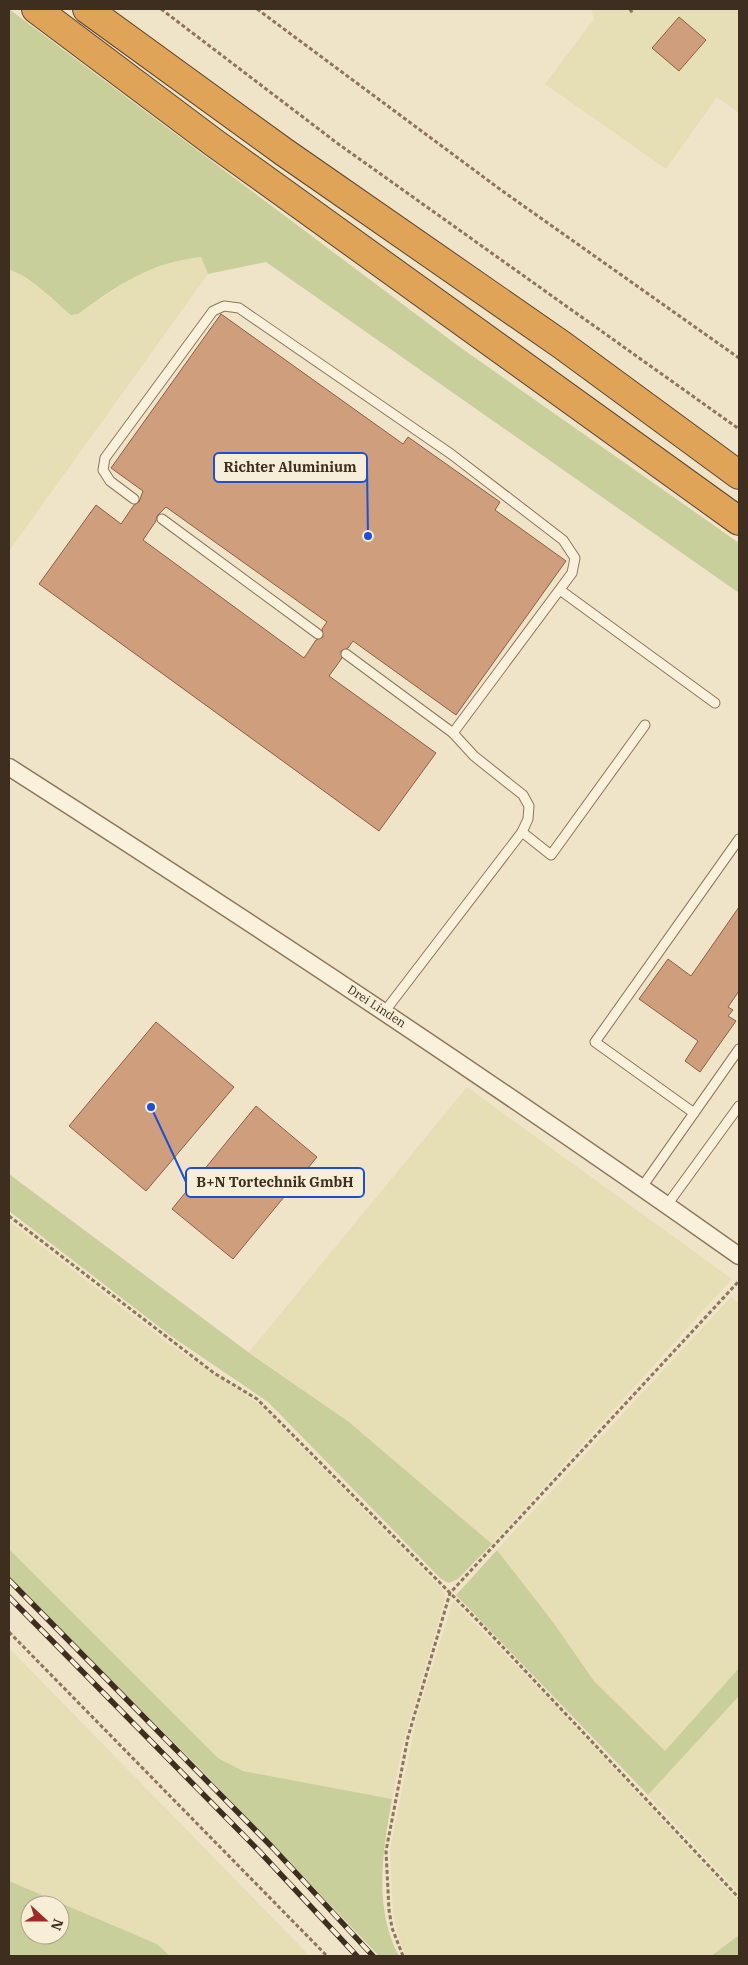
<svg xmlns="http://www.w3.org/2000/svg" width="748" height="1965" font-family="'IBM Plex Serif',serif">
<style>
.farmland{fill:#e6deb5}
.green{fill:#c9cf9b;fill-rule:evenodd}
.building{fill:#cf9f7d;stroke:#8d5f41;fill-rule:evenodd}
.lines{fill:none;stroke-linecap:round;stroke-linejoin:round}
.service-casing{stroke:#8d765c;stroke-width:11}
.minor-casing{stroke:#8d765c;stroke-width:19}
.motorway-casing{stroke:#5b4430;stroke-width:30}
.path{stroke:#8d765c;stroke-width:3;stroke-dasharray:4 2.5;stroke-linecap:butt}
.service{stroke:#faf1dc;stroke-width:9}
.minor{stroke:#faf1dc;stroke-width:16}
.motorway{stroke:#e0a458;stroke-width:28}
.rail-casing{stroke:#3d2e20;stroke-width:5.5}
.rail{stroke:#f7eed8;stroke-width:4;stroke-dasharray:11;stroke-linecap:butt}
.labels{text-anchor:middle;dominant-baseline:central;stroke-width:4.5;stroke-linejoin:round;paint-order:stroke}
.street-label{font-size:12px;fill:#3d2e20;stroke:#f7eed8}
.leader{fill:none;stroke:#1d4ed8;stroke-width:2}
.callout-dot{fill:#1d4ed8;stroke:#f7eed8;stroke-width:2}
.callout{fill:#f7eed8;stroke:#1d4ed8;stroke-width:2}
.callout-label{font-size:14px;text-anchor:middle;font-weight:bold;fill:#3d2e20}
</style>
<rect width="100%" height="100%" fill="#f0e4c8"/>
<g class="farmland">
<path d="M591,9h148v104l-22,-16 -51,72 -121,-85 49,-65z"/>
<path d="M201,257l7,17 -199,277v-281h5l17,12 40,33 7,-1 63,-42 34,-12z"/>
<path d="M467,1087l265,192 -240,265 -143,-122 -100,-70z"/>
<path d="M9,1221l160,123 91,61 182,184 3,10 -43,148 -10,52 -149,-28 -25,-13 -209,-209z"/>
<path d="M731,1297l8,7v364l-74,84 -71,-71 -41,-59 -56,-72z"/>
<path d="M453,1601l92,94 194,207v33l-28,21h-305l-8,-19 -5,-25 -3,-62 27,-134z"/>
<path d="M9,1648l296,303 3,5h-138l-13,-12 -148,-63z"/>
<path d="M739,1696v197l-91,-98z"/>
</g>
<g class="green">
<path d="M9,9l452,339 278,195v50l-473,-331 -58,12 -7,-17c-50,5 -83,28 -123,57l-7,1c-15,-12 -44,-42 -62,-45z"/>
<path d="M9,1174l239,178 101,70 143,122 -34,35 -9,4 -8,-4 -173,-177 -97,-66 -162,-125z"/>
<path d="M9,1549l209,209 25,13 149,28c-9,50 -19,110 7,157h-20l-171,-179 -199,-200z"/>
<path d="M497,1550l56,72 41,59 71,70 74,-83v28l-91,99 -192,-200z"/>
<path d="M9,1881l148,63 13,12h-161zM30,1905h30v30h-30z"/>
<path d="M739,1935v21h-28z"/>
</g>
<g class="building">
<path d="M679,17l27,23 -27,31 -27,-23z"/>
<path d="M221,314l182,130 5,-7 92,65 -5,8 71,51 -110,154 -103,-74 -5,7 -7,3 1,7 -13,18 107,77 -57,78 -340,-247 57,-79 25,19 13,-19 5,-3 4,-11 -32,-23zM166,507l161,115 -5,7 1,8 -7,3 -12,18 -161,-118 13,-19 1,-5z"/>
<path d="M739,907v84l-11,16 5,3 -5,6 8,5 -36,51 -15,-11 13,-20 -59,-42 29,-40 23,17z"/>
<path d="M156,1022l78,65 -88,104 -77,-65z"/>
<path d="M256,1106l61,51 -84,102 -61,-50z"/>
</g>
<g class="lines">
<defs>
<g id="service">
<path d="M134,499l-24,-18 -7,-11 2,-12 108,-147 11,-5 15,2 212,146 112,86 12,18 -3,15 -119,160"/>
<path d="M162,519l156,115"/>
<path d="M560,590l155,113"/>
<path d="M346,654l107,79 21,23 49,39 6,11 -1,13 -6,13 -137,179"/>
<path d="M522,832l29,23 94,-130"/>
<path d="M694,1113l-99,-71 144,-203"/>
<path d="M642,1187l97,-138"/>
<path d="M667,1205l72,-99"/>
</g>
<path id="minor" d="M9,767c247,158 491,320 730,489"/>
<g id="motorway">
<path d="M36,9l177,133 526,379"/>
<path d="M87,9l197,143 278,193 177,130"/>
</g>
</defs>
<use href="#service" class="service-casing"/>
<use href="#minor" class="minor-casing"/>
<use href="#motorway" class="motorway-casing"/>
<g class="path">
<path d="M161,9l176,134 402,286"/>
<path d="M257,9l244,181 238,168"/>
<path d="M630,9l3,5"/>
<path d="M9,1216l205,157 43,26 226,227 256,272"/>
<path d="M9,1632l318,324"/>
<path d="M403,1956l-11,-28 -3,-18 -3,-59 22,-114 42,-144 289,-312"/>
</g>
<use href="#service" class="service"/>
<use href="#minor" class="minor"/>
<use href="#motorway" class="motorway"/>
<defs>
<g id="rail">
<path d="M9,1580l264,268 100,108"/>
<path d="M9,1597l252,256 96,103"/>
</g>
</defs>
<use href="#rail" class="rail-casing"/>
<use href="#rail" class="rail"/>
</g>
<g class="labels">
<g class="street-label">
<text transform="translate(377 1006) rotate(33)">Drei Linden</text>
</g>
</g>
<path class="leader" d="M368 536L367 467M151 1107L186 1182"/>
<g class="callout-dot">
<circle cx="368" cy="536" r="5"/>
<circle cx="151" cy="1107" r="5"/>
</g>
<g class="callout">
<rect x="214" y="453" width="153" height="29" rx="5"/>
<rect x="186" y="1168" width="178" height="29" rx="5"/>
</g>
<g class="callout-label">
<text x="290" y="472">Richter Aluminium</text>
<text x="275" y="1187">B+N Tortechnik GmbH</text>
</g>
<rect width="748" height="1965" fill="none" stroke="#3d2e20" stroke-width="20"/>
<g transform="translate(45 1920) rotate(111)"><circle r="24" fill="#f7eed8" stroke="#ada18e"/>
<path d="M0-4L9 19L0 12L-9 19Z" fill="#9e2a2b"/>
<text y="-8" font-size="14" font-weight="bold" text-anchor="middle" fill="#3d2e20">N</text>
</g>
</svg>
